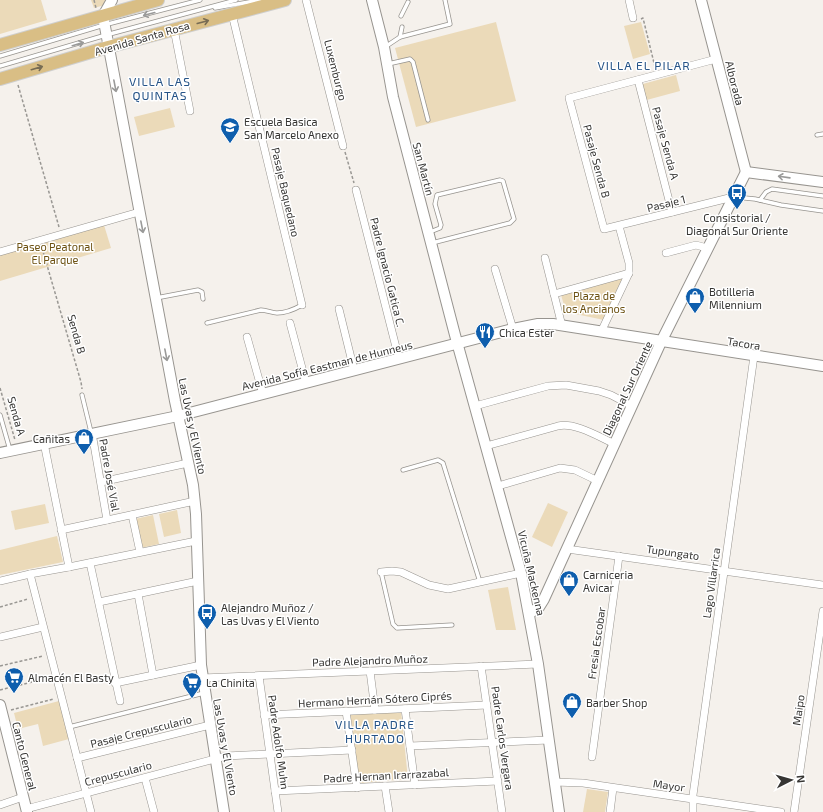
<svg xmlns="http://www.w3.org/2000/svg" width="823" height="812" font-family="'Exo 2',sans-serif">
<style>
.green{fill:#ebdab9}
.lines{fill:none;stroke-linecap:round;stroke-linejoin:round}
.lane-casing{stroke:#97948f;stroke-width:5}
.street-casing{stroke:#97948f;stroke-width:8}
.secondary-casing{stroke:#97948f;stroke-width:12}
.primary-casing{stroke:#cfcfce;stroke-width:14}
.path{stroke:#999793;stroke-width:1.5;stroke-dasharray:3 2;stroke-linecap:butt}
.lane{stroke:#fff;stroke-width:3.5}
.street{stroke:#fff;stroke-width:7}
.secondary{stroke:#fff;stroke-width:10}
.primary{stroke:#d9be85;stroke-width:12}
.oneway{stroke:#9a9a99}
.oneway2{stroke:#776c54}
.labels{text-anchor:middle;dominant-baseline:central;stroke-width:3;stroke-linejoin:round;paint-order:stroke}
.street-label{font-size:11px;fill:#363533;stroke:#fff}
.poi-label{font-size:11px;fill:#363533;stroke:#fff;text-anchor:start}
.park-label{font-size:11px;fill:#6d5213;stroke:#fff}
.neighbourhood-label{font-size:12px;letter-spacing:1px;fill:#255387;stroke:#fff}
</style>
<rect width="100%" height="100%" fill="#f5f1ec"/>
<g class="green">
<path d="M0,0h41l6,20 -47,14z"/>
<path d="M91,0h17l-3,5 -11,3z"/>
<path d="M496,22l20,79 -100,26 -21,-79z"/>
<path d="M641,22l9,32 -17,5 -9,-33z"/>
<path d="M676,75l4,16 -37,10 -4,-16z"/>
<path d="M170,108l5,19 -36,9 -5,-19z"/>
<path d="M104,225l7,23 -111,33v-26z"/>
<path d="M624,277l-20,43 -38,-8 -5,-17z"/>
<path d="M548,503l20,9 -16,35 -20,-10z"/>
<path d="M45,504l4,19 -34,7 -4,-19z"/>
<path d="M177,510l4,23 -17,4 -5,-23z"/>
<path d="M153,515l6,29 -18,4 -6,-29z"/>
<path d="M57,536l6,26 -63,13v-25z"/>
<path d="M508,587l8,43h-20l-8,-40z"/>
<path d="M59,701l10,38 -26,7 -5,-22 -20,5 -4,-16z"/>
<path d="M401,711l7,68 -48,4 -11,-68z"/>
<path d="M587,789l21,3 -3,20h-22z"/>
</g>
<g class="lines">
<defs>
<g id="lane">
<path d="M215,8l45,-8"/>
<path d="M401,16l7,-14"/>
<path d="M400,37l2,-10"/>
<path d="M385,47l15,-10 50,-13 -5,-24"/>
<path d="M0,56l104,-31 96,-25"/>
<path d="M388,64l22,-5 3,3 15,58"/>
<path d="M0,66l106,-31 130,-35"/>
<path d="M817,135l6,-1"/>
<path d="M735,197l20,2 26,6 42,6"/>
<path d="M760,200l6,-8 6,-3 51,7"/>
<path d="M430,232l10,-4 1,-3 -6,-21 2,-9 63,-15 3,1 11,38 -4,4 -78,20"/>
<path d="M156,298l42,-8 4,2 1,7"/>
<path d="M207,323l54,-13c6,0 11,3 16,3 8,0 18,-4 25,-8"/>
<path d="M82,395l9,37"/>
<path d="M0,415l10,35"/>
<path d="M403,470l35,-10 5,3 37,119"/>
<path d="M381,572l12,52 4,4 55,-3"/>
<path d="M69,727l135,-34"/>
</g>
<g id="street">
<path d="M306,0l37,146"/>
<path d="M629,0l4,18"/>
<path d="M232,14l70,291"/>
<path d="M174,29l16,82"/>
<path d="M716,59l-147,39 35,131 129,-32"/>
<path d="M638,80l34,132"/>
<path d="M356,190l43,169"/>
<path d="M0,252l139,-40"/>
<path d="M666,253l30,-8 11,3"/>
<path d="M545,258l17,68"/>
<path d="M495,269l18,60"/>
<path d="M554,294l75,-21"/>
<path d="M339,309l15,61"/>
<path d="M290,323l16,60"/>
<path d="M601,332l28,-59v-10l-10,-37"/>
<path d="M247,337l16,57"/>
<path d="M475,406l73,-20 18,-1 33,6 12,4 21,11"/>
<path d="M92,433l15,87"/>
<path d="M44,443l25,124"/>
<path d="M486,446l72,-20c17,-4 41,11 57,18"/>
<path d="M101,482l87,-19"/>
<path d="M498,486l62,-18 15,2 23,11"/>
<path d="M132,515l8,37"/>
<path d="M61,530l134,-29"/>
<path d="M567,549l256,36"/>
<path d="M90,563l30,138"/>
<path d="M381,572l11,-1 9,1 28,13 19,4 73,-16"/>
<path d="M30,574l61,238"/>
<path d="M0,581l30,-7 39,-7 127,-26"/>
<path d="M138,594l15,81"/>
<path d="M99,602l99,-21"/>
<path d="M0,637l43,-10"/>
<path d="M481,666l21,146"/>
<path d="M370,671l5,39"/>
<path d="M259,676l19,136"/>
<path d="M202,678l336,-14"/>
<path d="M115,683l86,-18"/>
<path d="M405,709l10,76"/>
<path d="M346,711l11,77"/>
<path d="M264,715l223,-10"/>
<path d="M410,746l139,-6"/>
<path d="M592,757l27,-201"/>
<path d="M77,758l133,-33"/>
<path d="M145,778l9,34"/>
<path d="M554,782l29,1 198,29"/>
<path d="M385,786l4,26"/>
<path d="M275,791l223,-10"/>
<path d="M0,805l23,-8"/>
<path d="M26,809l200,-53 126,-6"/>
<path d="M610,812l3,-24"/>
<path d="M693,812v-17l61,-439"/>
<path d="M794,812l29,-201"/>
</g>
<g id="secondary">
<path d="M112,0l-9,16 72,385 18,84 3,29 5,151 23,147"/>
<path d="M372,0l12,47 9,50 62,238 66,238 17,91 21,148"/>
<path d="M701,0l45,172"/>
<path d="M746,172l77,10"/>
<path d="M0,453l178,-37 335,-87 25,-5h15l270,42"/>
<path d="M530,613l9,-6 5,-8 117,-257 85,-170"/>
<path d="M0,705l27,107"/>
</g>
<g id="primary">
<path d="M0,45l158,-45"/>
<path d="M0,79l108,-32 177,-47"/>
</g>
</defs>
<use href="#lane" class="lane-casing"/>
<use href="#street" class="street-casing"/>
<use href="#secondary" class="secondary-casing"/>
<use href="#primary" class="primary-casing"/>
<g class="path">
<path d="M94,0l2,8"/>
<path d="M641,19l2,-1 12,49"/>
<path d="M18,85l41,142"/>
<path d="M345,152l9,31"/>
<path d="M42,248l39,134 1,7"/>
<path d="M0,388l15,52"/>
<path d="M0,607l28,-8"/>
<path d="M0,666l43,-10"/>
<path d="M0,690l48,-12"/>
<path d="M11,710l43,-11"/>
</g>
<use href="#lane" class="lane"/>
<use href="#street" class="street"/>
<use href="#secondary" class="secondary"/>
<use href="#primary" class="primary"/>
</g>
<defs><path id="oneway-shaft" d="M-6 0H5M1.5-3L5.5 0L1.5 3" fill="none" stroke-width="1.6" stroke-linecap="round" stroke-linejoin="round"/></defs>
<g class="oneway">
<use href="#oneway-shaft" transform="translate(149 14) rotate(165)"/>
<use href="#oneway-shaft" transform="translate(78 44) rotate(-16)"/>
<use href="#oneway-shaft" transform="translate(115 86) rotate(79)"/>
<use href="#oneway-shaft" transform="translate(784 177) rotate(-172)"/>
<use href="#oneway-shaft" transform="translate(142 227) rotate(79)"/>
<use href="#oneway-shaft" transform="translate(166 355) rotate(79)"/>
</g>
<g class="oneway2">
<use href="#oneway-shaft" transform="translate(203 22) rotate(-15)"/>
<use href="#oneway-shaft" transform="translate(37 68) rotate(-16)"/>
</g>
<defs>
<symbol id="school-pin" viewBox="-11 -11 22 30"><path d="M0 17L-7.5 6A9.5 9.5 0 1 1 7.5 6Z" fill="#0e5ead" stroke="#fff"/><path d="M0-5L7-2L0 1L-7-2ZM-4 1L0 2.5L4 1V4Q0 6-4 4Z" fill="#fff"/></symbol>
<symbol id="bus-pin" viewBox="-11 -11 22 30"><path d="M0 17L-7.5 6A9.5 9.5 0 1 1 7.5 6Z" fill="#0e5ead" stroke="#fff"/><path d="M-5-6H5V4H4V6H2V4H-2V6H-4V4H-5ZM-3.5-4V0h7V-4ZM-3.5 1.2v1.5H-2V1.2ZM2 1.2v1.5H3.5V1.2Z" fill="#fff"/></symbol>
<symbol id="shop-pin" viewBox="-11 -11 22 30"><path d="M0 17L-7.5 6A9.5 9.5 0 1 1 7.5 6Z" fill="#0e5ead" stroke="#fff"/><path d="M-5-2.5h2.3a2.7 3.5 0 0 1 5.4 0H5L5.5 6h-11ZM-1.5-2.5h3a1.5 2.3 0 0 0-3 0Z" fill="#fff"/></symbol>
<symbol id="restaurant-pin" viewBox="-11 -11 22 30"><path d="M0 17L-7.5 6A9.5 9.5 0 1 1 7.5 6Z" fill="#0e5ead" stroke="#fff"/><path d="M-5-6h1v4h1v-4h1v4h1v-4h1v5L-1.5 .5V6h-2V.5L-5-1ZM5-6V6H3V1.5H1.5Q1.5-4 5-6Z" fill="#fff"/></symbol>
<symbol id="supermarket-pin" viewBox="-11 -11 22 30"><path d="M0 17L-7.5 6A9.5 9.5 0 1 1 7.5 6Z" fill="#0e5ead" stroke="#fff"/><path d="M-6-5.5h2.5l.6 2H6L4.5 2H-2.5L-4.4-4H-6ZM-1.5 3.2a1.3 1.3 0 1 0 .1 0ZM3 3.2a1.3 1.3 0 1 0 .1 0Z" fill="#fff"/></symbol>
</defs>
<g fill-rule="evenodd">
<use href="#school-pin" x="219" y="116" width="22" height="30"/>
<use href="#bus-pin" x="726" y="182" width="22" height="30"/>
<use href="#shop-pin" x="684" y="286" width="22" height="30"/>
<use href="#restaurant-pin" x="474" y="321" width="22" height="30"/>
<use href="#shop-pin" x="73" y="427" width="22" height="30"/>
<use href="#shop-pin" x="558" y="569" width="22" height="30"/>
<use href="#bus-pin" x="196" y="602" width="22" height="30"/>
<use href="#supermarket-pin" x="3" y="666" width="22" height="30"/>
<use href="#supermarket-pin" x="181" y="671" width="22" height="30"/>
<use href="#shop-pin" x="561" y="691" width="22" height="30"/>
</g>
<g class="labels">
<g class="street-label">
<text transform="translate(142 38) rotate(-16)">Avenida Santa Rosa</text>
<text transform="translate(336 70) rotate(76)">Luxemburgo</text>
<text transform="translate(735 83) rotate(76)">Alborada</text>
<text transform="translate(666 143) rotate(75)">Pasaje Senda A</text>
<text transform="translate(597 161) rotate(75)">Pasaje Senda B</text>
<text transform="translate(424 169) rotate(75)">San Martín</text>
<text transform="translate(286 192) rotate(77)">Pasaje Baquedano</text>
<text transform="translate(666 203) rotate(-14)">Pasaje 1</text>
<text transform="translate(388 272) rotate(76)">Padre Ignacio Gatica C.</text>
<text transform="translate(77 334) rotate(74)">Senda B</text>
<text transform="translate(744 343) rotate(9)">Tacora</text>
<text transform="translate(327 365) rotate(-14)">Avenida Sofía Eastman de Hunneus</text>
<text transform="translate(627 388) rotate(-65)">Diagonal Sur Oriente</text>
<text transform="translate(17 416) rotate(74)">Senda A</text>
<text transform="translate(193 426) rotate(78)">Las Uvas y El Viento</text>
<text transform="translate(110 475) rotate(80)">Padre José Vial</text>
<text transform="translate(673 552) rotate(8)">Tupungato</text>
<text transform="translate(532 573) rotate(77)">Vicuña Mackenna</text>
<text transform="translate(711 583) rotate(-82)">Lago Villarrica</text>
<text transform="translate(596 643) rotate(-82)">Fresia Escobar</text>
<text transform="translate(370 660) rotate(-2)">Padre Alejandro Muñoz</text>
<text transform="translate(375 699) rotate(-3)">Hermano Hernán Sótero Ciprés</text>
<text transform="translate(798 710) rotate(-82)">Maipo</text>
<text transform="translate(141 731) rotate(-14)">Pasaje Crepusculario</text>
<text transform="translate(503 738) rotate(82)">Padre Carlos Vergara</text>
<text transform="translate(279 742) rotate(82)">Padre Adolfo Muhn</text>
<text transform="translate(226 747) rotate(80)">Las Uvas y El Viento</text>
<text transform="translate(25 756) rotate(76)">Canto General</text>
<text transform="translate(118 773) rotate(-15)">Crepusculario</text>
<text transform="translate(386 775) rotate(-3)">Padre Hernan Irarrazabal</text>
<text transform="translate(669 785) rotate(8)">Mayor</text>
</g>
<g class="poi-label">
<text x="244" y="121">Escuela Basica<tspan x="244" dy="13">San Marcelo Anexo</tspan></text>
<text x="737" y="217" text-anchor="middle">Consistorial /<tspan x="737" dy="13">Diagonal Sur Oriente</tspan></text>
<text x="709" y="291">Botilleria<tspan x="709" dy="13">Milennium</tspan></text>
<text x="499" y="332">Chica Ester</text>
<text x="70" y="438" text-anchor="end">Cañitas</text>
<text x="583" y="574">Carniceria<tspan x="583" dy="13">Avicar</tspan></text>
<text x="221" y="607">Alejandro Muñoz /<tspan x="221" dy="13">Las Uvas y El Viento</tspan></text>
<text x="28" y="677">Almacén El Basty</text>
<text x="206" y="682">La Chinita</text>
<text x="586" y="702">Barber Shop</text>
</g>
<g class="park-label">
<text x="55" y="246">Paseo Peatonal<tspan x="55" dy="13">El Parque</tspan></text>
<text x="594" y="295">Plaza de<tspan x="594" dy="13">los Ancianos</tspan></text>
</g>
<g class="neighbourhood-label">
<text x="644" y="65">VILLA EL PILAR</text>
<text x="160" y="81">VILLA LAS<tspan x="160" dy="14">QUINTAS</tspan></text>
<text x="375" y="724">VILLA PADRE<tspan x="375" dy="14">HURTADO</tspan></text>
</g>
</g>
<g transform="translate(791 780) rotate(84)" stroke="#ffffff" stroke-width="3" paint-order="stroke">
<path d="M0-3L7 15L0 10L-7 15Z" fill="#363533"/>
<text y="-6" font-size="11" font-weight="bold" text-anchor="middle" fill="#363533">N</text>
</g>
</svg>
